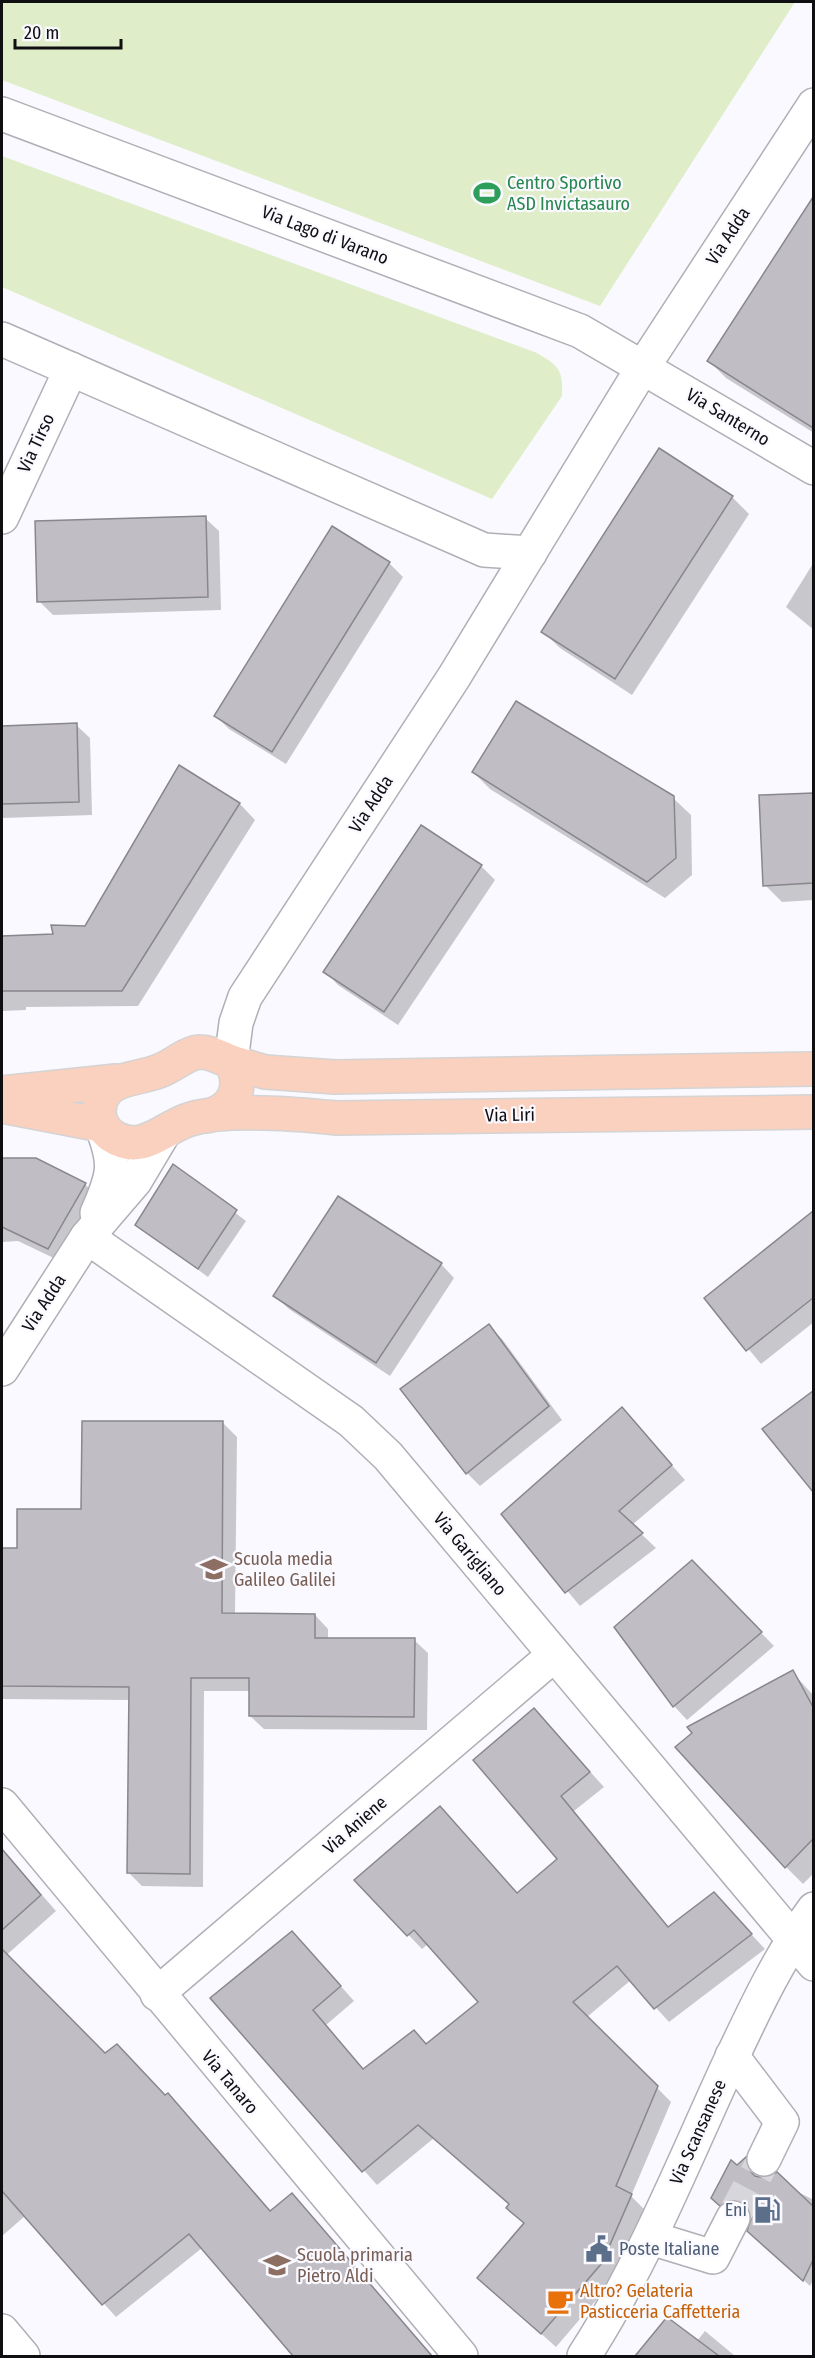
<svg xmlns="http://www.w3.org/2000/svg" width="815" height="2358" font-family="'Fira Sans Condensed',sans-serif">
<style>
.green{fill:#dfedc8}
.shadow{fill:#0003}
.building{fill:#c0bec4;stroke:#88878c;stroke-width:1.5}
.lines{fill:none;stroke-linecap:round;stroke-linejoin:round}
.minor-tunnel{stroke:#d6d6db;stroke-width:33;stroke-dasharray:33 16;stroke-linecap:butt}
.minor-casing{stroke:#afafb5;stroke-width:36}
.major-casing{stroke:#d4d4d4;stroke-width:36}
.minor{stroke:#fff;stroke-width:33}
.major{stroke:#fad0be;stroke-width:33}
.labels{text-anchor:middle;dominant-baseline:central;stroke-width:4.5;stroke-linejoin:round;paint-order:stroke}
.leisure-label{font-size:18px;fill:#27864d;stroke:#f9f9ff;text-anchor:start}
.street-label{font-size:18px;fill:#0f0f11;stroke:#f9f9ff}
.education-label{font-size:18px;fill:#785e54;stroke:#f9f9ff;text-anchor:start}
.service-label{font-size:18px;fill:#4e5e75;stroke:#f9f9ff;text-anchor:end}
.food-label{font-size:18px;fill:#c56008;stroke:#f9f9ff;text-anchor:start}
</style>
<rect width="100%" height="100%" fill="#f9f9ff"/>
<g class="green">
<path d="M2,2h793l-195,304 -598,-226z"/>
<path d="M2,156l535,197c22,13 26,17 25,43l-70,103 -490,-212z"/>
</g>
<g class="shadow">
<path d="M798,224l16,9v200l-88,-55 -17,-17z"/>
<path d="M732,497l17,17 -117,181 -72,-47 -17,-16z"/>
<path d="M205,518l14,13 2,79 -168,5 -14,-14z"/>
<path d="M333,528l56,35 14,14 -117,187 -57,-35 -13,-13z"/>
<path d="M814,562v68l-28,-23z"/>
<path d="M76,725l14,13 2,77 -90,3v-91z"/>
<path d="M180,767l60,37 15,16 -117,186 -112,1v3l-24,1v-74l52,-1 32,-9z"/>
<path d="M473,772l200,26 18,17 1,60 -27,23 -175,-109z"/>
<path d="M814,794v106l-32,2 -17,-17 -4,-88z"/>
<path d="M421,827l60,39 14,14 -97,145 -60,-40 -13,-14z"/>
<path d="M35,1159l50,25 13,14 -36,64 -44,-21 -16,1v-82z"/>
<path d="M174,1166l72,55 -38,56 -71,-52z"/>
<path d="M814,1213v109l-53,42 -55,-66z"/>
<path d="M441,1264l13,14 -64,98 -101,-67 -14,-13z"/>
<path d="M489,1326l13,13 60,81 -82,66 -13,-13z"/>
<path d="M814,1393v97l-50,-61z"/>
<path d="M622,1409l63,71 -53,45 24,23 -76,58 -77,-92z"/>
<path d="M223,1423l14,14 -2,178h80l13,14v10l86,1 14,13 -1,77 -163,-1 -14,-13 1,-25h-47l-1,196 -61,-1 -13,-13 1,-173 -128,-1v-149h17z"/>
<path d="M692,1562l82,84 -87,74 -13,-14z"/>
<path d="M792,1672l22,24v177l-11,11 -17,-17z"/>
<path d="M534,1710l70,77 -30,24 95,117 59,-19 37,40 -96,73 -38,-42 -44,37 84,85 -40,94 14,14 -29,67 -60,70 -77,-69 46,-54 -17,-16 2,-3 -76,-67 -57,47 -165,-186 94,-52 48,54 -28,24 38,45 63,-25 53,-43 -52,-58 -6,5 -66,-69 162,14 41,-35z"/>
<path d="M2,1849l54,62 -54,48z"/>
<path d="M19,1968l86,87 76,53 90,104 21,-17 141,161h-138l-93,-108 -86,69 -91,-101 -23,20v-255z"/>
<path d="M746,2159l6,6 2,12 40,13 20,10v79l-4,7 -54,-49 -6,-29 -11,-3 -12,6 -15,-13z"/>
<path d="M668,2319l29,22 8,-10 30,25h-98z"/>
</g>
<g class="building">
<path d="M813,197v231l-106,-67z"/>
<path d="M659,448l74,48 -118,183 -74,-47z"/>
<path d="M206,516l2,81 -171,5 -2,-81z"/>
<path d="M332,526l58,36 -118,190 -58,-36z"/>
<path d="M516,701l158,95 2,62 -29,24 -175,-110z"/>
<path d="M77,723l2,79 -77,2v-78z"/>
<path d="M179,765l61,38 -118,188h-120v-55l51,-2 -2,-9 34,1z"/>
<path d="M813,793v90l-50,3 -4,-91z"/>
<path d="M421,825l61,40 -98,147 -61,-40z"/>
<path d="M2,1158h34l50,25 -38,66 -46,-22z"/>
<path d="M173,1164l64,46 -39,59 -63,-44z"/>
<path d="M338,1196l104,67 -66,100 -103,-67z"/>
<path d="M813,1211v87l-67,53 -42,-53z"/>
<path d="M489,1324l60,82 -83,68 -66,-85z"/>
<path d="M813,1391v101l-51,-63z"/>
<path d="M622,1407l50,58 -53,46 24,22 -78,60 -64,-79z"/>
<path d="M82,1421h141l-1,192 93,1v24h100l-1,79 -165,-1v-38h-58l-1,196 -63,-1 2,-186 -127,-1v-138h15v-39h64z"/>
<path d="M692,1560l70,72 -89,75 -59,-80z"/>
<path d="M793,1670l20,37v132l-28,29 -110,-121 17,-14 -5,-6z"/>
<path d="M534,1708l56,64 -29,24 107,131 46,-35 38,42 -98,75 -37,-43 -44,36 85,84 -42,100 16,8 -30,69 -61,71 -64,-56 47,-55 -18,-15 3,-4 -91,-79 -56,47 -152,-174 82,-67 49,55 -28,24 50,59 51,-39 12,14 52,-42 -64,-72 -7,6 -53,-56 86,-74 77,87 40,-34 -84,-99z"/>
<path d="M2,1849l39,46 -39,35z"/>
<path d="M2,1949l103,104 12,-9 48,51 3,-2 102,118 22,-18 140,163h-139l-104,-122 -87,71 -100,-114z"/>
<path d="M746,2157l2,12 7,7 11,2 11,-6 36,34v54l-10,21 -56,-50 5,-15 -3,-8 -7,-6 -11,-3 -11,7 -9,-8 20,-38 6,5z"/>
<path d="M667,2317l52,39h-84z"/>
</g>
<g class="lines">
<path class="minor-tunnel" d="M733,2218l31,-59"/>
<defs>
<g id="minor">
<path d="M2,114l578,217 234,137"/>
<path d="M2,339l482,211 46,3"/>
<path d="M2,517l69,-148"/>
<path d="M231,1062l5,-39 9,-26 209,-320 189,-310 171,-262"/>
<path d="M97,1213c17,-38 20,-49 4,-88"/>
<path d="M87,1237l264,184 37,35 426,508"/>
<path d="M2,1369l85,-132 48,-56 28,-47"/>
<path d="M2,1805l459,551"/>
<path d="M157,1994l397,-339"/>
<path d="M732,2056l50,66 -18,37"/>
<path d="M651,2238l62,19 20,-39"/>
<path d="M2,2331l21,25"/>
<path d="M584,2356c58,-90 98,-190 143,-288 26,-55 51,-110 87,-159"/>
</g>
<g id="major">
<path d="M231,1062l34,10 70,5 479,-8"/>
<path d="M2,1093l114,-12"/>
<path d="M2,1106l99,19"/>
<path d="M207,1116c28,-6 37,-30 24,-54 -10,-4 -20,-10 -31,-10 -14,1 -27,14 -41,19 -24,10 -60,5 -60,42 1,10 5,17 13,23 31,20 51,-9 79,-17 37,-11 106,-5 146,-1l477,-6"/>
</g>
</defs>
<use href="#minor" class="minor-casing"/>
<use href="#major" class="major-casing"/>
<use href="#minor" class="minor"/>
<use href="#major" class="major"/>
</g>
<defs>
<symbol id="stadium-bare" viewBox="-9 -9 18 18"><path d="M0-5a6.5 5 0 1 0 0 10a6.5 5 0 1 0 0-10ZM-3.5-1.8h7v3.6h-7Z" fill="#2e9e5b" stroke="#f9f9ff" stroke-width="2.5" paint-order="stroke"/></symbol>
<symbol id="school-bare" viewBox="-9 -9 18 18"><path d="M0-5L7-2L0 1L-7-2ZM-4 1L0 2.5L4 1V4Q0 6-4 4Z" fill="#8d6e63" stroke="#f9f9ff" stroke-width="2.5" paint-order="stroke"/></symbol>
<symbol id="fuel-bare" viewBox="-9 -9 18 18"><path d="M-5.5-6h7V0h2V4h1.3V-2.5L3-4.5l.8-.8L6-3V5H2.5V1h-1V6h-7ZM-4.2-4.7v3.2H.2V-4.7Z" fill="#5c6f8a" stroke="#f9f9ff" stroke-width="2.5" paint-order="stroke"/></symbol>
<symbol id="civic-bare" viewBox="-9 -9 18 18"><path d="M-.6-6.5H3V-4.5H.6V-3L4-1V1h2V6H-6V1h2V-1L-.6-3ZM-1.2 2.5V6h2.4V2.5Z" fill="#5c6f8a" stroke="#f9f9ff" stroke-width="2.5" paint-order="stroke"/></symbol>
<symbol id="cafe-bare" viewBox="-9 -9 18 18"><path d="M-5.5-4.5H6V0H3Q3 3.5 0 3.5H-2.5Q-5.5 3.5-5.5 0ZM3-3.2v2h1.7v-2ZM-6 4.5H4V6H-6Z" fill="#e8710a" stroke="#f9f9ff" stroke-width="2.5" paint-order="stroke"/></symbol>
</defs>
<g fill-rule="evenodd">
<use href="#stadium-bare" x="468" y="174" width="38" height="38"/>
<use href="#school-bare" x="195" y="1550" width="38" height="38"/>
<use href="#fuel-bare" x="748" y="2191" width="38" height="38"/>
<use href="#civic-bare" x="580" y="2230" width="38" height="38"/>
<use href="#school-bare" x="258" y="2246" width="38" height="38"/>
<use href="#cafe-bare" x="541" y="2282" width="38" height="38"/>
</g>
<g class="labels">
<g class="leisure-label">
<text x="507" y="183">Centro Sportivo<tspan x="507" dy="21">ASD Invictasauro</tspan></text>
</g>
<g class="street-label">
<text transform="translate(325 235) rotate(21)">Via Lago di Varano</text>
<text transform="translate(728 236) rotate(-57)">Via Adda</text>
<text transform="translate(728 417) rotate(31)">Via Santerno</text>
<text transform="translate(36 443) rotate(-65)">Via Tirso</text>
<text transform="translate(371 804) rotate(-57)">Via Adda</text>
<text transform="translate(510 1115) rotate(-1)">Via Liri</text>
<text transform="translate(44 1303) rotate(-57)">Via Adda</text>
<text transform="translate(470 1554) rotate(50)">Via Garigliano</text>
<text transform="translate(355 1825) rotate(-41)">Via Aniene</text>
<text transform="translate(230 2082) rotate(50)">Via Tanaro</text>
<text transform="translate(698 2132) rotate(-66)">Via Scansanese</text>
</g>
<g class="education-label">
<text x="234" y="1559">Scuola media<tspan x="234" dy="21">Galileo Galilei</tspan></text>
<text x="297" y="2255">Scuola primaria<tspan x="297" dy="21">Pietro Aldi</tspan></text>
</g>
<g class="service-label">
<text x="747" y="2210">Eni</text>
<text x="619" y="2249" text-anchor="start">Poste Italiane</text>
</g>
<g class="food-label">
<text x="580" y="2291">Altro? Gelateria<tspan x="580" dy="21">Pasticceria Caffetteria</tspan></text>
</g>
</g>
<rect width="815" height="2358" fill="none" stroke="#0f0f11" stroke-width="6"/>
<path d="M15 39v9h106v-9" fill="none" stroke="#0f0f11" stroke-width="3"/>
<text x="24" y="39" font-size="18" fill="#0f0f11" stroke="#f9f9ff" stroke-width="4.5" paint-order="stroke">20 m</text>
</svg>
